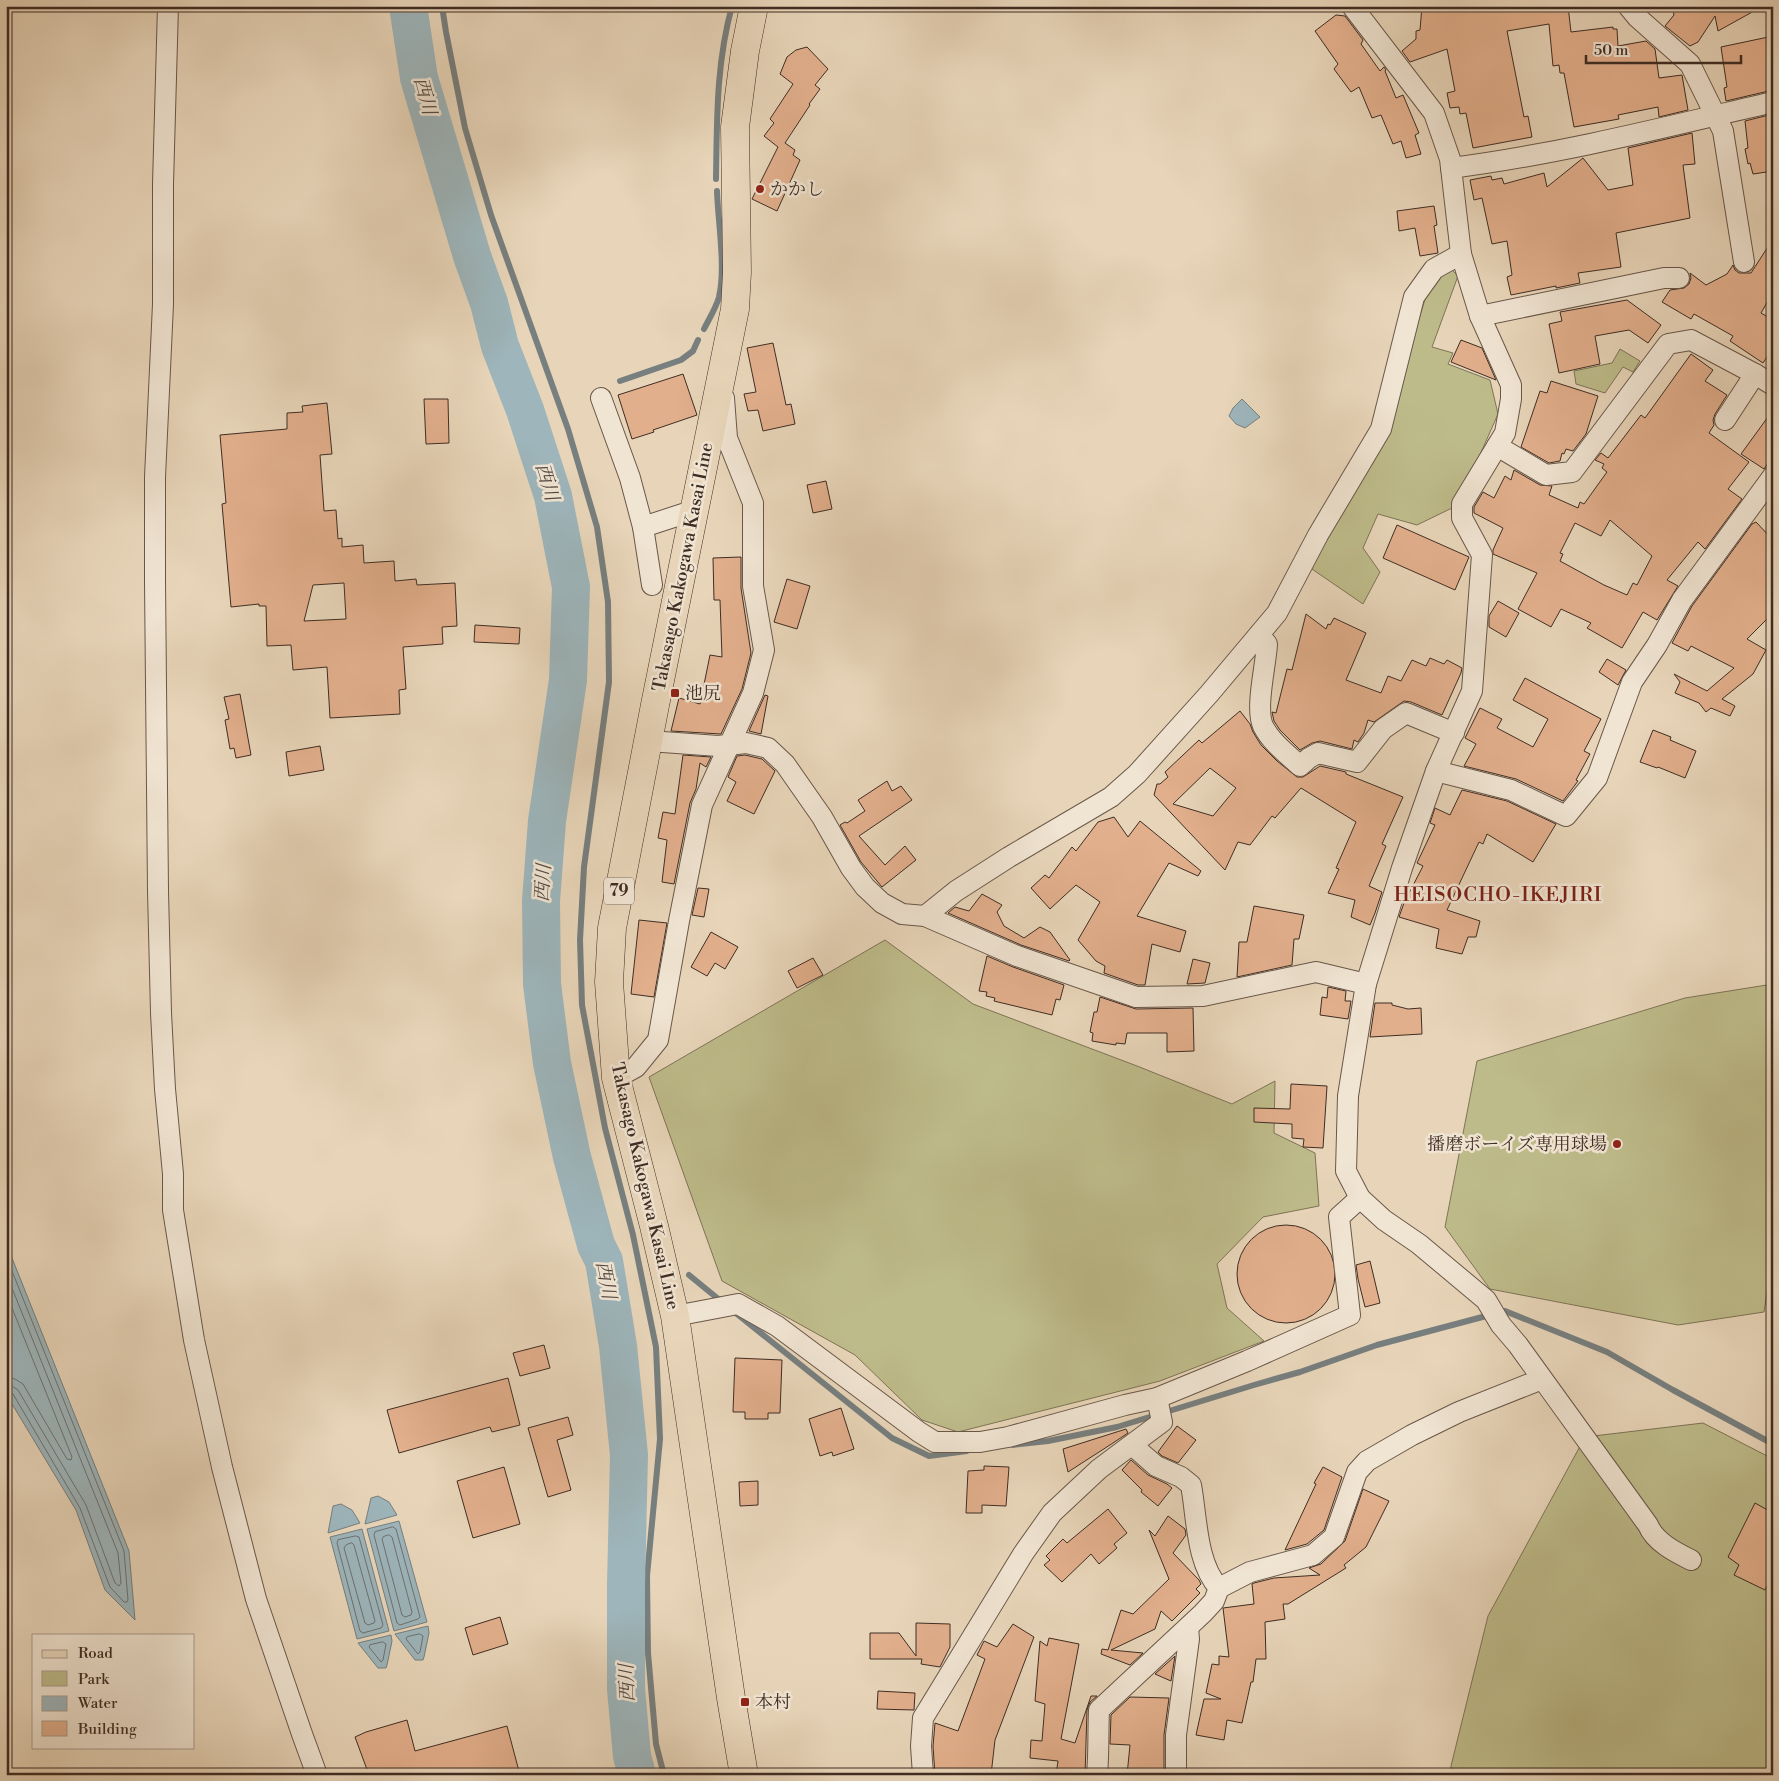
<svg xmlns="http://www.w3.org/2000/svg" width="1779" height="1781" font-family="'Libre Bodoni','Noto Serif JP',serif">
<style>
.green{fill:#bebb8a;stroke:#7e7457}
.water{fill:#9db5bb;stroke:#777f7f}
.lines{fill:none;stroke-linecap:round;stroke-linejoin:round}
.shore{stroke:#6e7170;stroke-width:1}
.stream{stroke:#777f7f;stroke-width:6}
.river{stroke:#9db5bb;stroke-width:38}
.building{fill:#e2af8c;stroke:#3f2d24;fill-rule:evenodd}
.minor-casing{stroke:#695749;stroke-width:22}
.primary-casing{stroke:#3f2d24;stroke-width:29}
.minor{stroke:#f0e4d2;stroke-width:20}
.primary{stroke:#e8d5b9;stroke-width:28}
.poi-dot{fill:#8f2418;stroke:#f0e4d2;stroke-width:2}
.labels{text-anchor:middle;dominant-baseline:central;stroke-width:5;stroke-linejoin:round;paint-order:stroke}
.shield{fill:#f0e4d2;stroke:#746458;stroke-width:1}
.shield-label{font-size:16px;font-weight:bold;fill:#3f2d24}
.poi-label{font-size:18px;fill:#3f2d24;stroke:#f0e4d2;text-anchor:start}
.street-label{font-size:18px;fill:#3f2d24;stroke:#f0e4d2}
.water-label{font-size:19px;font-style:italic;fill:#524842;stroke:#f0e4d2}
.quarter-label{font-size:20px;letter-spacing:1px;fill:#7a1f14;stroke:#f0e4d2}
</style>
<rect width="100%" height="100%" fill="#e8d5b9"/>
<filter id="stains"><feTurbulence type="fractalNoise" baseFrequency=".004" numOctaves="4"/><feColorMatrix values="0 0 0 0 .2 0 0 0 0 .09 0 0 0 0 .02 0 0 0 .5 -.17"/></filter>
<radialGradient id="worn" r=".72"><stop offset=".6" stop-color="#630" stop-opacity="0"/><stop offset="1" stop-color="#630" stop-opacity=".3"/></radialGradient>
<g class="green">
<path d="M1451,269l7,7 -26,71 21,6 -5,11 42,16 8,34 -19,43 -27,51 -35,17 -39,-11 -15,34 17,24 -17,32 -54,-37 78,-135 12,-33 5,-31 26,-85z"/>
<path d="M1620,349l20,12 -7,11 -10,-5 -18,26 -29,-9 -2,-13 38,-8z"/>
<path d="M885,940l88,64 164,62 95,38 43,-23 -1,52 41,20 4,53 -56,11 -46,47 10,44 37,33 -104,40 -202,51 -36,-12 -67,-65 -133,-74 -73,-204z"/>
<path d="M1773,984v267l-9,61 -86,13 -188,-36 -45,-62 32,-166 208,-63z"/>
<path d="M1703,1423l70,36v316h-322v-9l37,-150 97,-179z"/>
</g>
<g class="water">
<path d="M1242,399l18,18 -15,11 -9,-4 -7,-8 4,-8z"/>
<path d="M6,1243l123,308 6,69 -30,-30 -29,-80 -70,-116z"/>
<path d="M378,1496l11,6 8,13 -32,9 6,-26z"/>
<path d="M341,1504l11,6 8,13 -32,10 5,-27z"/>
<path d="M399,1521l28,101 -33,9 -27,-102z"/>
<path d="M362,1529l27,102 -32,8 -27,-102z"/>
<path d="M428,1626l1,7 -5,24 -1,3h-8l-20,-26z"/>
<path d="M391,1635l1,6 -5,24 -1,3h-8l-20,-25z"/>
</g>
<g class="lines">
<g class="shore">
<path d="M6,1256l118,295 4,49 -1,2h-3l-14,-15 -30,-79 -67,-114 -7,-3"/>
<path d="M6,1273l112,280 3,30 -2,3 -4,-3 -29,-78 -68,-115 -6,-4 -6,-1"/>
<path d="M6,1293l66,164 -1,3 -4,-1 -44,-75 -8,-5 -9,-2"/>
<path d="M393,1527l3,2 24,88 -2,2 -18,6 -3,-2 -23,-88 1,-3z"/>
<path d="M389,1535l3,2 20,75 -1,3 -6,2 -3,-2 -20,-76 1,-2z"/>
<path d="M356,1536l3,1 24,88 -2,3 -18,5 -3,-2 -23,-88 1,-3z"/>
<path d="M352,1543l2,2 21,76 -1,2 -6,2 -3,-2 -21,-75 2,-3z"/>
<path d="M420,1634l3,2 -3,16 -2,2 -12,-15 1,-2z"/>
<path d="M383,1642l3,2 -3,16 -2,2 -12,-15 1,-2z"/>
</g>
<g class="stream">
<path d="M442,6l4,26 19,96 26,87 77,214 29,98 11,75 1,80 -25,185 -4,73 2,65 23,123 28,107 23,112 4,92 -13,137 1,77 8,91 8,31"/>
<path d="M716,179c1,-59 0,-115 16,-173"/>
<path d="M704,329c5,-10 12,-21 15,-32 7,-30 -1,-74 -2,-106"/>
<path d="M620,381l61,-21 12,-9 5,-11"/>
<path d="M689,1275l33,27"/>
<path d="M732,1310l160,128 37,18 38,-5"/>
<path d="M1012,1445l36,-4 69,-14 137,-42 46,-13 77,-27 128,-34 102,41 66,38 100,54"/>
</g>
<path class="river" d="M408,6l11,72 53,178 17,47 11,43 25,64 28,86 18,91 -3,93 -21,141 -6,80 1,83 10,79 20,94 24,88 8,16 14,85 11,109 -3,130v104l6,67 5,19"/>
</g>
<g class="building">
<path d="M1422,6h146l3,26 42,-5v2h4l1,17 28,-5 9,8 4,29 23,-3 6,35 -29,7 -1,-10 -40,8 1,4 -45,8 -10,-54h-4l-1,-8 -6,1 -4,-42 -42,7 17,86 4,-1 4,21 -59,11 -7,-35 -6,1 -1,-7 -9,1 -3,-15 8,-2 -8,-42 -37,13 -8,-11 14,-12v-8l4,-1z"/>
<path d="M1672,6h91l-45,25 -3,-15 -17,26 -8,4 -25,-20 9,-11z"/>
<path d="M1336,15l9,1 18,24 -2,4 19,27 4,-4 2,3 -1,1 11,27 7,-3 16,38 -4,2 6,19 -15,4 -5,-17 -8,3 -12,-29 -9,3 -13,-31 -8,5 -17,-23 4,-5 -23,-33z"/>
<path d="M1773,36v54l-47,11 -2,-13 3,-1 -6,-40z"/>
<path d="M807,47l21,22 -13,16 5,4 -11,15 1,1 -25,38 10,7 -2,5 7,5 -23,51 -25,-12 26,-52 -14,-11 10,-13 -4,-4 23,-35 -13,-10 7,-17 9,-7z"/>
<path d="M1773,114v57l-20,3 -3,-11 -2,1 -3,-15 3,-1 -3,-27z"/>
<path d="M1692,133l3,31 -12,1 7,53 -74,15 5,34 -43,6 2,10 -24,5v-2l-45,9 -4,-18 5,-2 -5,-34 -15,3 -10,-46 -8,2 -4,-20 21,-4 1,4 10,-2 2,6 40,-11 3,14 36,-29 25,32 25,-5 -5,-37z"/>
<path d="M1434,206l3,19 -3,1 4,27 -18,3 -5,-28 -16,3 -2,-20z"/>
<path d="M1773,239v53l-12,21 12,7v28l-10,15 -33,-22 3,-5 -39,-22 -3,5 -29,-17 8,-12 14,-2 5,-4 2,-6 -1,-5 16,12 21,-11 6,-9 2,5 4,3h12z"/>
<path d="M1627,300l34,25 -13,18 -19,-13 -34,6 5,28 -41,9 -10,-49 13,-3 -2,-9z"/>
<path d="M1461,340l21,8 14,32 -45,-18z"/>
<path d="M773,343l13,62 5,-1 4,20 -32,7 -5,-21 -10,1 -4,-17 12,-2 -9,-44z"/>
<path d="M1691,354l22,16 -8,11 22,14 -12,19 -2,6 1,5 -5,8 40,29 -21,27 14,10 -37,50 -7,-7 -31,38 11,6 -21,34 -14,-8 -21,36 -35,-20 4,-5 -30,-14 -10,18 -33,-18 19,-36 -44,-19v-4l10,-22 -29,-15v-6l9,-15 11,6 11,-22 6,4 3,-10 26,15 12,1 -3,9 29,13 2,-6 4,2 23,-32 -5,-4 2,-4 -9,-4 6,-7 7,5 33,-43 4,3zM1610,520l42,36 -15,29 -4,-2 -6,12 -23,-10 -44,-24 3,-7 -3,-1 15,-30 26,13z"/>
<path d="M683,374l14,41 -44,15 1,2 -22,7 -14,-44z"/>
<path d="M1551,381l47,15 -12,38 -13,17 -7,-2 -2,5 -2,-1 -2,8 -11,2 -28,-16 19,-56 7,2z"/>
<path d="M424,399h24l1,44 -23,1z"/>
<path d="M327,403l5,51 -12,1 4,56 12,-1 2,29 4,-1v9l21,-2 1,18 30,-2 1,20 21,-2 1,6 38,-2 2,43 -15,1 1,17 -40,3 3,42 -7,1 1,24 -70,4 -3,-51 -34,3 -2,-25 -24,1 -1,-40h-7v-2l-28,3 -9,-103 4,-1 -6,-68 67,-6v-16l16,-1 -1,-6zM344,583l2,36 -42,2 9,-36z"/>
<path d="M1773,410v45l-9,14 -23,-15z"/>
<path d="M826,481l6,28 -19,4 -6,-28z"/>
<path d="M1756,522l17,18v73l-26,26 19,11 -13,24 -31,25 13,7 -5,10 -19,-8 -5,4 -7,-9 -24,-10 5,-11 -6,-8 33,17 27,-23 -43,-22 -3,5 -16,-8 20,-37 60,-82z"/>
<path d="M1397,525l72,32 -14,33 -72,-32z"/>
<path d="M741,557v31l10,65 -9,36 -21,45 -50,-3 8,-33 21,6 10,-49 12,2 -2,-57h-6l-1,-42z"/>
<path d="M787,579l23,7 -13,43 -23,-7z"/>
<path d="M1498,601l21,12 -13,24 -17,-10v-11z"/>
<path d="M1306,614l20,15 2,-5 2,1 4,-7 32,15 -20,47 35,13 7,-17 13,5 11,-21 14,6 4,-8 14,6 3,-4 15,8 -1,5 -19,42 -31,-13 -7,-1 -30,21 -6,-2 -4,13 -6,9 -4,-2 -2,9 -32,-8 -8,2 -12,7 -20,-20 -6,-9 -2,-9 4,1 11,-44 5,1z"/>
<path d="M475,625l45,3 -1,16 -45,-2z"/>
<path d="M1607,659l19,11 -8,15 -19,-13z"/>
<path d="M1525,678l76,41 -17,32 6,3 -14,26 2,1 -15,20 -47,-22 -52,-13 12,-22 -11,-6 15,-30 22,11 -5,9 36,19 15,-28 -35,-19z"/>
<path d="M240,694l11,61 -15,3 -2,-10 -4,1 -5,-29 4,-1 -5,-22z"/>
<path d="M765,695l3,1 -7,38 -12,-3z"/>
<path d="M1240,711l10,13 3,8 8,13 16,16 20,16h6l17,-11 26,6v2l57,23 -21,47 4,2 -17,40 13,6 -7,21 -5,12 -19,-8 4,-17 -27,-7 11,-24 -3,-1 20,-46 -55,-34 -26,30 -3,-2 -22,29 -12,-3 -13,28 -71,-75 3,-11h3l8,-7 -3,-5 34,-32 3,3zM1210,768l26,20 -23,28 -40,-12z"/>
<path d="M1653,730l18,7 -1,3 26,11 -11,27 -27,-11 -1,1 -17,-6z"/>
<path d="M320,746l4,24 -35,6 -3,-24z"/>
<path d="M683,755l28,2 -5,10 -6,-4 -4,26 -6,14 -16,81 -12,-2 5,-42 -9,-2 5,-26 12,2z"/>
<path d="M745,755l17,4 13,12 -21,43 -27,-13 9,-19 -8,-5 9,-21z"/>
<path d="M887,781l5,10 9,-5 11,14 -53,36 26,29 20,-19 11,14 -34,27 -21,-25 -21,-37 5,-3 2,1 18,-12 -7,-11z"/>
<path d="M1462,790l45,11 49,23 -23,38 -46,-28 -4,10 -4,-2 -32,68 33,11 -4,16h-8l-6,17 -26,-6 3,-19 -40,-12 5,-14 19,-37 -6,-3 18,-38 -5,-2 5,-15 15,7z"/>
<path d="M1114,817l14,20 12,-16 61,50 -3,5 -29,-13 -32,53 49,15 -6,21 -28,-8 -7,41h-7l-34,-12 1,-7 -9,-5 -18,-21 22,-38 -24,-17 -26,24 -19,-21 14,-13 4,3 23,-31 4,4 22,-29z"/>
<path d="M698,888l11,1 -5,28 -12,-2z"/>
<path d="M982,894l20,11 -5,7 7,14 20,12 16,-11 10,5 20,28 -1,1 -48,-16 -73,-32 7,-6 14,4z"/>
<path d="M1254,906l50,9 -5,24h-5l-2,26 -55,12 2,-35h8z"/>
<path d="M639,920l28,3 -13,74 -23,-3z"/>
<path d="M711,932l27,15 -13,22 -10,-6 -8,13 -16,-9z"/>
<path d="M987,956l26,11 51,18 -4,15 -4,-1 -4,16 -58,-14 1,-3 -9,-2 1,-4 -8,-1z"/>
<path d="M813,958l10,17 -26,13 -9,-17z"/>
<path d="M1193,959l17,4 -5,20 -18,1z"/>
<path d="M1328,987l18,4 -1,10h6l-3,18 -28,-4 2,-18 5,1z"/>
<path d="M1100,997l36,12 57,-1 1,43 -27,1v-19h-40l-2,11 -9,-1v2l-24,-4 1,-8 -3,-1 4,-20h3z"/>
<path d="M1375,1003h17v2l16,4 13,-1 1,26 -52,3z"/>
<path d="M1291,1084l36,2 -4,62 -20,-1 1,-8 -12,-1v-14l-38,-2v-14l36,1z"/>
<circle cx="1286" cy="1274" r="49"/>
<path d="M1370,1261l10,42 -15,4 -7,-28 -2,-14z"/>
<path d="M544,1345l6,23 -30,8 -7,-23z"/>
<path d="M735,1358l47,2 -2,53h-12v6h-23v-7h-12z"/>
<path d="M508,1378l12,47 -28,7 -2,-5 -91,26 -12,-43z"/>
<path d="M841,1408l13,41 -21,7 -1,-4 -12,4 -11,-37z"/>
<path d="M568,1417l5,18 -16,5 14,50 -23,7 -20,-69z"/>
<path d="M1177,1426l19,14 -18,23 -16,-7 -4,-4z"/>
<path d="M1126,1429l2,4 -15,10 -45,29 -5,-23z"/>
<path d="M1131,1460l17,15 19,9 5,4 -14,18 -17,-14 1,-2 -20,-20z"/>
<path d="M984,1466l25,1 -3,39 -24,-1v8h-16l2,-42 16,-1z"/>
<path d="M504,1467l16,57 -47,14 -16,-57z"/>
<path d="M1323,1467l19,10 -18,53 -17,14 -22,6 31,-66 -2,-1z"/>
<path d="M758,1481v24l-18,1 -1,-24z"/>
<path d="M1363,1489l26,12 -23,46 -22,18 2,3 -58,36h-5l2,15 -20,3 1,37h-10l-3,23h-2l-9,41 -15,-3 -3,20 -28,-5 8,-36h17l-15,-6 6,-29 7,1v-9l10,1 -6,-49 31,-4 -2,-20 2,-1 20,-5 46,-3 -11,-7 12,-4 24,-23z"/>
<path d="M1755,1503l18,10v62l-8,15 -31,-15 5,-10 -11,-8z"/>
<path d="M1108,1509l19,24 -13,11 3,4 -18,16 -8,-10 -29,28 -18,-17 6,-5 -4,-4 17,-17 4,4z"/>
<path d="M1168,1516l17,13 1,6 -13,18 26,27 2,4 -5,5 4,4 -28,28 -11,-10 -6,18 -44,21 32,3 -13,12 -29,-11 1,-5 6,1 13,-40 12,4 36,-35 -20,-49 6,6z"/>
<path d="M500,1617l8,27 -35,11 -8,-27z"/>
<path d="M916,1623l34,1v23l-10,20 -19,-3 1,-5h-52v-26h29l17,23z"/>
<path d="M1013,1624l21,13 -39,103 -4,35h-56l-2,-29 2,-23 23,8 27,-72 -8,-4 7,-14 13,6z"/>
<path d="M1049,1638l30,6 -18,95 14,4 16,-47h6l-7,6 -3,8 -2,65h-29l2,-14 -28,-3 1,-18 11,1 3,-37 -10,-3 5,-60 7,5z"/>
<path d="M1175,1656l-4,25 -16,-7z"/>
<path d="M878,1691l37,2 -1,17 -37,-1z"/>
<path d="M1130,1697l39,1 -5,37v40h-37l3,-30 -20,-1 1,-29z"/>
<path d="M407,1720l8,31 92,-25 13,49h-151l-14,-38 11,-5z"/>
</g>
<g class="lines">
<defs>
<g id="minor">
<path d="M168,6l-5,178v120l-8,173v105l3,309 3,122 4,76 8,85v36l21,130 28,127 34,132 46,135 15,41"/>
<path d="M1352,6l82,107 16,46 11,95 19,62 31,69v14l-6,34 -43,71v14l20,37 -10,136 -36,80 -34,97 -36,116 -18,112 -2,75 14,27 24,22 35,24 67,56 15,25 17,20 130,180c7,17 27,27 43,35"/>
<path d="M1628,6l9,11 53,47 33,67 21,131"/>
<path d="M1451,168c109,-14 215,-41 322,-66"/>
<path d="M1480,316l184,-38h15"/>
<path d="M601,398l29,80 13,49 9,58"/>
<path d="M1725,420l30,-46"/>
<path d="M1497,446l49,29 26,-3 96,-128 23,-4 64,34 18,11"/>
<path d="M643,527l52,-17"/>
<path d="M1259,635l8,9c-1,21 -12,64 -4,82 8,16 24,28 37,40l9,-8 9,-5 39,9 26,-33 23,-16 48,20"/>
<path d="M649,741l69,5 28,-3 22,5 17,16 37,53 29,51 14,19 17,16 20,11 23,2 92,40 119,41 67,-1 113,-24 50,12"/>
<path d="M1436,771l75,19 55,26 31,-38 35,-96 25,-37 25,-45 91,-124"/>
<path d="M925,916l31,-25 53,-34 102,-60 26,-23 72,-80 68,-81 41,-78 63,-106 33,-132 20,-28 27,-15"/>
<path d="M616,1078l20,-11 22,-27 21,-119 23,-116 51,-112 11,-43 -11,-64v-83l-26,-65 -3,-40"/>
<path d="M675,1316l63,-12 39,22 142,106 16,10h45l28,-5 117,-32 32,-7 90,-37 103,-46 -11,-98 21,-19"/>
<path d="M1132,1445l24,21 25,11 10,8c6,32 5,78 28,103"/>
<path d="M923,1775l-2,-29 2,-28 100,-164 29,-41 47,-44 63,-47 -5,-24"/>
<path d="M1097,1775c2,-22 1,-43 2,-65l104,-97 11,-12 5,-13 31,-16 63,-17 21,-18 23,-65 10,-11 45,-26 47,-23 83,-33"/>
<path d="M1176,1775v-40l13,-96 -1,-11"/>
</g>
<path id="primary" d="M744,1775l-13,-77 -56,-382 -21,-90 -38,-148 -7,-96 3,-54 43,-223 80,-396 2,-37 -2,-145 10,-76 9,-45"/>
</defs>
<use href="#minor" class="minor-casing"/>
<use href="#primary" class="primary-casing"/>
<use href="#minor" class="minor"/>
<use href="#primary" class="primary"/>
</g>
<g class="poi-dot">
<circle cx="760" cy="189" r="5"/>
<rect x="670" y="688" width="10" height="10" rx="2.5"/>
<circle cx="1617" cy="1144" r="5"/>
<rect x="740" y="1697" width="10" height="10" rx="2.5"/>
</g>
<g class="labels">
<rect class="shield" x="604" y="877.5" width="30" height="27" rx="4"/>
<g class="shield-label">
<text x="619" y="891">79</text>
</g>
<g class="poi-label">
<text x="770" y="189">かかし</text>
<text x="685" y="693">池尻</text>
<text x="1607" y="1144" text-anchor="end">播磨ボーイズ専用球場</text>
<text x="755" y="1702">本村</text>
</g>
<g class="street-label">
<text transform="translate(683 567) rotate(-79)">Takasago Kakogawa Kasai Line</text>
<text transform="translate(645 1186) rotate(77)">Takasago Kakogawa Kasai Line</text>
</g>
<g class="water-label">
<text transform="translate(425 96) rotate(75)">西川</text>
<text transform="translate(547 482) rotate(73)">西川</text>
<text transform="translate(543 883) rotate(-86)">西川</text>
<text transform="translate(606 1280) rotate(79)">西川</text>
<text transform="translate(627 1683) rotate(-92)">西川</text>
</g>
<g class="quarter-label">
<text x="1498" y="895">HEISOCHO-IKEJIRI</text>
</g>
</g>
<rect width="1779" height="1781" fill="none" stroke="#e8d5b9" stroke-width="25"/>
<rect x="8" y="8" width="1764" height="1766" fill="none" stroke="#3f2d24" stroke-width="2.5"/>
<rect x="12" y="12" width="1754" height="1756" fill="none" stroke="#3f2d24"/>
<rect x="32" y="1634" width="162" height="115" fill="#f0e4d2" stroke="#a99b8c"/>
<rect x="42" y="1650" width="25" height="8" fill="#e8d5b9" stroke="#a99b8c"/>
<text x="78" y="1658" font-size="15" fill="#3f2d24">Road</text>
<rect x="42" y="1671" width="25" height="15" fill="#bebb8a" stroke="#a99b8c"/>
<text x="78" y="1684" font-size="15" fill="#3f2d24">Park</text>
<rect x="42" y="1696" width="25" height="15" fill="#9db5bb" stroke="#a99b8c"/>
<text x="78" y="1708" font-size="15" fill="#3f2d24">Water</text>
<rect x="42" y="1721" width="25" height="15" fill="#e2af8c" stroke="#a99b8c"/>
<text x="78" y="1734" font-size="15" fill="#3f2d24">Building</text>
<path d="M1586 55v8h155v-8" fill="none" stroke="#3f2d24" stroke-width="2.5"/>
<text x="1594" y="55" font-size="15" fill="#3f2d24" stroke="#f0e4d2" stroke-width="4" paint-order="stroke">50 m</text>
<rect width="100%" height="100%" filter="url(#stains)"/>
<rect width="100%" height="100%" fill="url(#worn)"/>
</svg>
